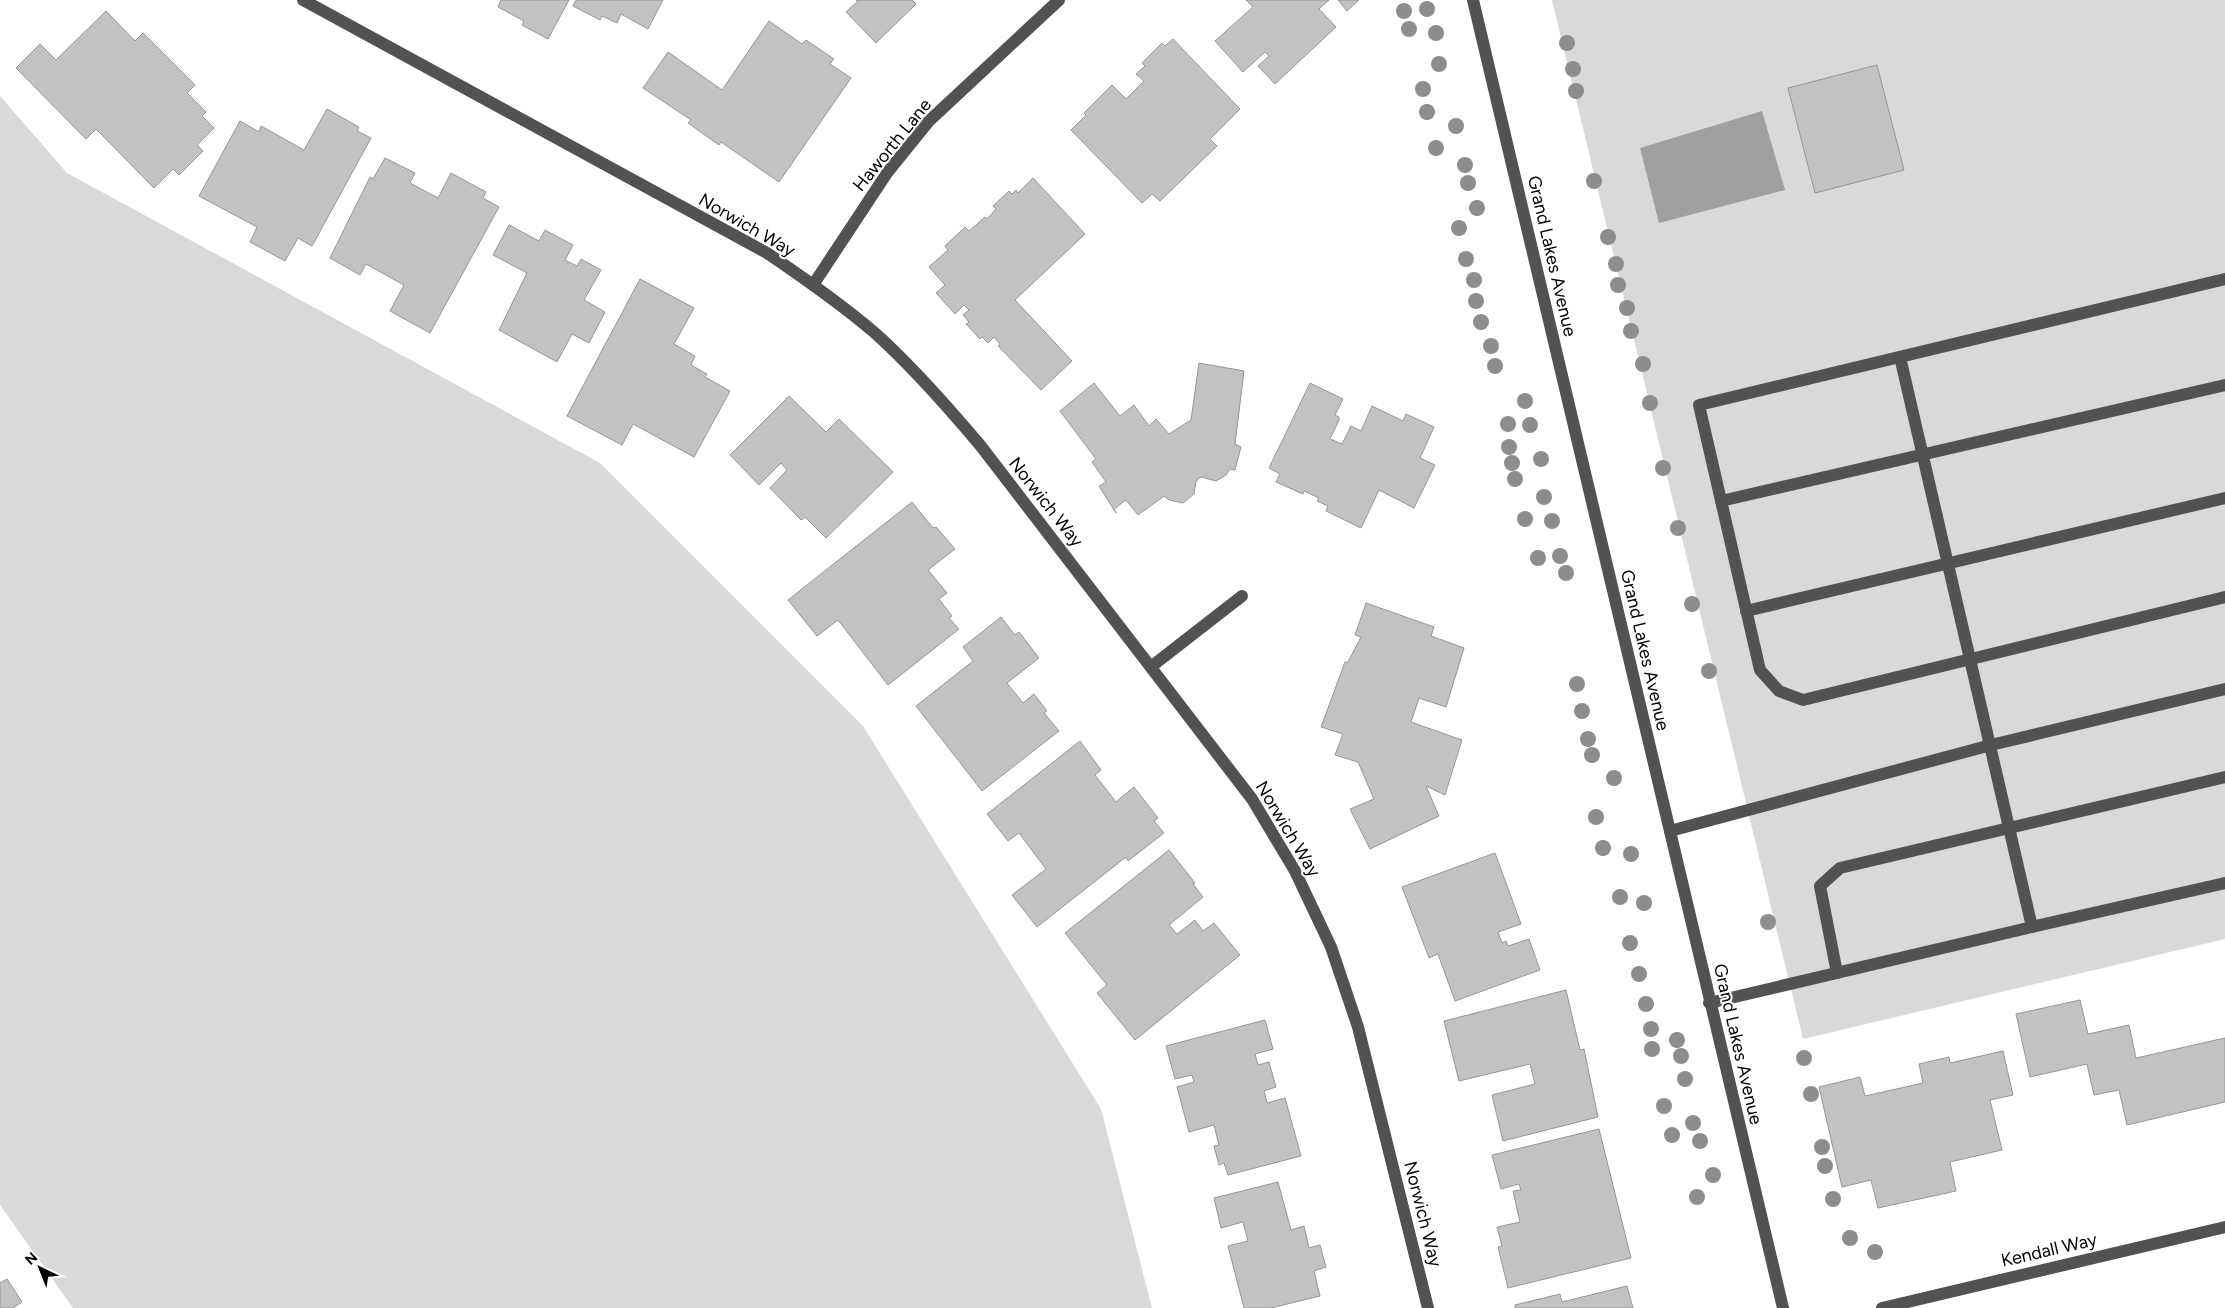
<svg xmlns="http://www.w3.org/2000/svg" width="2225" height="1308" font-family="Figtree,sans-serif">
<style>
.green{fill:#d9d9d9}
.water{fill:#a0a0a0}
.building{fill:#c2c2c2;stroke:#969696}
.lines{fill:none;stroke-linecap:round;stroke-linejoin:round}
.minor{stroke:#525252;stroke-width:12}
.tree{fill:#8d8d8d}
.labels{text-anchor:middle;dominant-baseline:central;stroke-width:4;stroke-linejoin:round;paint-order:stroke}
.street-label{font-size:18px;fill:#000;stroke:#fff}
</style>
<rect width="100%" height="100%" fill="#fff"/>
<g class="green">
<path d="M1552,0h673v939l-422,100z"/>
<path d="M0,96l67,77 533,290 263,263 238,383 51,199h-1079l-73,-103z"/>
</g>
<path class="water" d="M1762,111l23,79 -126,33 -19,-75z"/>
<g class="building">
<path d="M501,0h68l-21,39 -26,-14 2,-4 -26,-14z"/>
<path d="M576,0h87l-15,29 -27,-15 -4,9 -15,-7 -2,4 -27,-14z"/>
<path d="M856,0h56l4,4 -40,39 -30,-31 12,-11z"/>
<path d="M1246,0h83l-10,9 17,18 -61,57 -17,-18 11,-10 -4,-4 -22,20 -28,-31 38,-34z"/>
<path d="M1338,0h21l-12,11z"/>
<path d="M106,11l29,30 8,-8 52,52 -8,8 19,19 -4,4 12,12 -17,17 6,6 -24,24 -6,-6 -19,19 -58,-59 -10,10 -70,-71 24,-24 16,16z"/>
<path d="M769,21l33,23 4,-4 28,19 -4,5 21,14 -72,104 -58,-40 -2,3 -31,-22 3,-3 -48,-32 25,-36 54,38z"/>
<path d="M1173,39l67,70 -30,30 7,7 -57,55 -8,-7 -10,9 -71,-73 15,-15 -2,-2 28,-28 14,14 18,-18 -8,-7 9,-8 -3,-3 20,-20 3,3z"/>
<path d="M1877,65l27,105 -89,23 -27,-105z"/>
<path d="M327,109l32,18 -2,4 14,7 -59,108 -14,-8 -13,23 -35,-19 7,-15 -58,-31 41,-75 19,11 2,-6 43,24z"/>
<path d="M385,158l30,15 -5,10 28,15 13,-25 35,19 -3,6 16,9 -69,126 -40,-22 14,-26 -38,-21 -6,11 -30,-17 40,-81 3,2z"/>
<path d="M1033,178l52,56 -70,66 57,61 -31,29 -43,-44 2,-2 -6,-7 -6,6 -6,-6 -2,2 -14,-15 3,-2 -6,-7 6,-5 -5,-5 -9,9 -19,-21 9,-8 -16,-18 19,-17 -3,-4 20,-19 4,4 16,-14 2,2 9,-10 -3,-3 16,-15 3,3 4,-4 2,3z"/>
<path d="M509,225l30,16 6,-11 28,15 -8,15 12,6 4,-7 20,11 -17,30 21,12 -16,31 -17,-9 -15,28 -58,-32 28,-57 -34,-18z"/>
<path d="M640,279l54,29 -20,36 21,12 -4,9 16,9 -2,3 25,14 -36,66 -61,-33 -11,21 -55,-29z"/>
<path d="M1199,363l45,8 -9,73 6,3 -6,23 -5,-1 -4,6 -10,6 -15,-4 -5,4 -2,13 -11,9 -14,-3 -5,-4 -26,19 -12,-15 -12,9 2,4 -17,-27 7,-4 -14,-20 4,-3 -36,-48 34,-28 26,33 14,-11 15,21 7,-7 13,15 22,-14z"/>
<path d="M1310,383l33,16 -8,16 4,2v3l-9,19 12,5 9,-18 10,5 11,-25 31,15 3,-7 28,13 -14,31 15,7 -21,43 -35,-18 -18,38 -35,-17 2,-5 -11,-5 2,-3 -15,-7 -1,3 -27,-12 4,-8 -11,-6z"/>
<path d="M789,396l37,36 13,-13 54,53 -67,66 -21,-21 -4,3 -31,-32 17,-18 -6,-7 -22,22 -29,-30z"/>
<path d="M912,502l21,26 3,-1 19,22 -27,21 19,23 -8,6 13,17 -3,2 10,11 -71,56 -50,-65 -21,16 -29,-36z"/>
<path d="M1366,603l68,24 -3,9 33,12 -18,59 -27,-9 -8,24 51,18 -17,55 -19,-9 13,30 -69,33 -20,-40 24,-10 -16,-37 -23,-7 8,-21 -22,-7 24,-65h3l13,-25 -6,-2z"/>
<path d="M1001,617l14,18 4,-3 20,26 -32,25 16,20 11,-9 13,17 -3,2 15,18 -77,60 -66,-85 57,-45 -10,-14z"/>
<path d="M1080,741l21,29 -6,5 21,27 18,-15 24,31 -4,3 10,12 -36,28 -2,-4 -89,70 -25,-32 34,-26 -27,-36 -11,8 -21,-27z"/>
<path d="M1169,850l26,33 -2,1 10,13 -34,28 8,9 18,-14 8,11 11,-8 26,32 -105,85 -38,-47 10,-8 -42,-52z"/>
<path d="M1495,853l26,71 -23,8 4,11 4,-2 2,5 21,-7 11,31 -85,31 -17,-47 -9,4 -27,-71z"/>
<path d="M1566,990l14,60 4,-1 14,68 -95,24 -11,-46 43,-11 -5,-20 -71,17 -15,-60z"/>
<path d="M2080,1000l8,34 41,-9 7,33 89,-20v64l-98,23 -8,-35 -25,5 -7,-31 -57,13 -14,-63z"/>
<path d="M1265,1020l8,29 -18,5 3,11 11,-3 7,25 -12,4 3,12 18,-5 16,58 -73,19 -4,-12 -5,2 -5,-19 5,-1 -5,-20 -25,7 -12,-45 17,-5 -2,-7 -17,4 -9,-33z"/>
<path d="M2003,1051l10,44 -23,5 12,50 -52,12 6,29 -78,17 -7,-28 -29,7 -23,-100 41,-10 5,19 58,-13 -4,-19 30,-7 1,6z"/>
<path d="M1599,1129l32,129 -123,30 -10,-41 4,-1 -5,-19 23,-5 -7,-31 8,-1 -2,-6 -18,5 -9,-34z"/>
<path d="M1278,1182l13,48 13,-4 5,22 11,-3 6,22 -12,4 6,25 -49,12h-27l-16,-62 20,-5 -5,-19 -22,6 -7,-30z"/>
<path d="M7,1279l15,23 -9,6h-13v-25z"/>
<path d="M1627,1286l6,22h-118v-3l45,-11 2,8z"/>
</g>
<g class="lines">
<g class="minor">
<path d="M303,0l464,253c37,25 74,51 108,80 38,34 72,73 105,112l272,354 43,72 36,76 27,80 70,281"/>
<path d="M1473,0l310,1308"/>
<path d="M2225,279l-526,126 61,265 19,21 24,9 422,-103"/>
<path d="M813,285l74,-112 42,-52 130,-121"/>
<path d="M1721,501l504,-116"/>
<path d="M1746,611l479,-113"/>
<path d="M1152,666l90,-70"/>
<path d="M1670,831l321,-86 234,-56"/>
<path d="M2032,927l193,-44"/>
<path d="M1837,973l-17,-87 20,-18 385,-91"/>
<path d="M1709,1003l323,-76 -132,-570"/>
<path d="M1882,1308l343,-81"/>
</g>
</g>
<g class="tree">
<circle cx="1427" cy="9" r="8"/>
<circle cx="1404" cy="11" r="8"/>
<circle cx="1409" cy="29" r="8"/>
<circle cx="1436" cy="33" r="8"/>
<circle cx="1567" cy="43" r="8"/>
<circle cx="1439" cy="64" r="8"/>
<circle cx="1573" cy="69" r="8"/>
<circle cx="1423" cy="89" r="8"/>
<circle cx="1576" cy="91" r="8"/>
<circle cx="1427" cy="112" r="8"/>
<circle cx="1456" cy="126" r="8"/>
<circle cx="1436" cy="148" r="8"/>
<circle cx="1465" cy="165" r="8"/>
<circle cx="1594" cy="181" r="8"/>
<circle cx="1468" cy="183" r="8"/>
<circle cx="1477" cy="208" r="8"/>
<circle cx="1459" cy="228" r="8"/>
<circle cx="1608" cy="237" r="8"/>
<circle cx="1466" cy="259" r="8"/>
<circle cx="1616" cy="264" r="8"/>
<circle cx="1474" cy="280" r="8"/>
<circle cx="1618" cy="285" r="8"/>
<circle cx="1476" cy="301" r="8"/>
<circle cx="1627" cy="308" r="8"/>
<circle cx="1481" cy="322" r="8"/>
<circle cx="1631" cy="331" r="8"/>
<circle cx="1491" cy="346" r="8"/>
<circle cx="1643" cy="364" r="8"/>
<circle cx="1495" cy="366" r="8"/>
<circle cx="1525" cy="401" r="8"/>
<circle cx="1650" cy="403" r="8"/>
<circle cx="1508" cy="424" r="8"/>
<circle cx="1530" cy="425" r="8"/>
<circle cx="1509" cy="447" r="8"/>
<circle cx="1541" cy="459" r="8"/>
<circle cx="1512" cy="463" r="8"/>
<circle cx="1663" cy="468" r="8"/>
<circle cx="1515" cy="479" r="8"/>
<circle cx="1544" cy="497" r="8"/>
<circle cx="1525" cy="519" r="8"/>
<circle cx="1552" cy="521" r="8"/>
<circle cx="1678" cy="528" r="8"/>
<circle cx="1560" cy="556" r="8"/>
<circle cx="1538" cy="558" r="8"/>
<circle cx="1566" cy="573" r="8"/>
<circle cx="1692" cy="604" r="8"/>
<circle cx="1709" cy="671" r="8"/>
<circle cx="1577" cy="684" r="8"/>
<circle cx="1582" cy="711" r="8"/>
<circle cx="1588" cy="739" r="8"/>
<circle cx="1592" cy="755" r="8"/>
<circle cx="1614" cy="778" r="8"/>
<circle cx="1596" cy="817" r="8"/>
<circle cx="1603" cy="848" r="8"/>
<circle cx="1631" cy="854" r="8"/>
<circle cx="1620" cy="897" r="8"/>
<circle cx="1644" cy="903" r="8"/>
<circle cx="1768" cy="922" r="8"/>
<circle cx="1630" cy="943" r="8"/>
<circle cx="1639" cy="974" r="8"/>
<circle cx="1646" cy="1004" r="8"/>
<circle cx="1651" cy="1029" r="8"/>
<circle cx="1677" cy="1040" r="8"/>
<circle cx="1652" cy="1049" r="8"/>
<circle cx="1681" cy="1056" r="8"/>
<circle cx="1804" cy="1058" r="8"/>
<circle cx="1685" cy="1079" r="8"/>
<circle cx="1811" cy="1094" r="8"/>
<circle cx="1664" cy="1106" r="8"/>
<circle cx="1693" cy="1123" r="8"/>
<circle cx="1672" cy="1135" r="8"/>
<circle cx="1700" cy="1141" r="8"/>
<circle cx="1822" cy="1147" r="8"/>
<circle cx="1825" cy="1166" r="8"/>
<circle cx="1713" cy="1175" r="8"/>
<circle cx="1697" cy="1197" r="8"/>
<circle cx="1833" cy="1199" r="8"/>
<circle cx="1850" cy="1238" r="8"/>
<circle cx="1875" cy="1252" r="8"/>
</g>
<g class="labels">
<g class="street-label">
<text transform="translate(892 145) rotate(-51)">Haworth Lane</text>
<text transform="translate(747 225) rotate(30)">Norwich Way</text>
<text transform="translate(1552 256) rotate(77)">Grand Lakes Avenue</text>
<text transform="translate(1046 502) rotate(52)">Norwich Way</text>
<text transform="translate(1645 650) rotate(77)">Grand Lakes Avenue</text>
<text transform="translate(1288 829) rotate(59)">Norwich Way</text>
<text transform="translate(1738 1044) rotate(77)">Grand Lakes Avenue</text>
<text transform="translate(1423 1214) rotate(76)">Norwich Way</text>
<text transform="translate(2049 1250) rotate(-13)">Kendall Way</text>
</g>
</g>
<g transform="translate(40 1268) rotate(317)" stroke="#ffffff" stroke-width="4" paint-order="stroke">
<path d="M0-4L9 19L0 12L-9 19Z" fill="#000000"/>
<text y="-8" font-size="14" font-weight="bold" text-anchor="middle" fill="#000000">N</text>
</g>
</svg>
